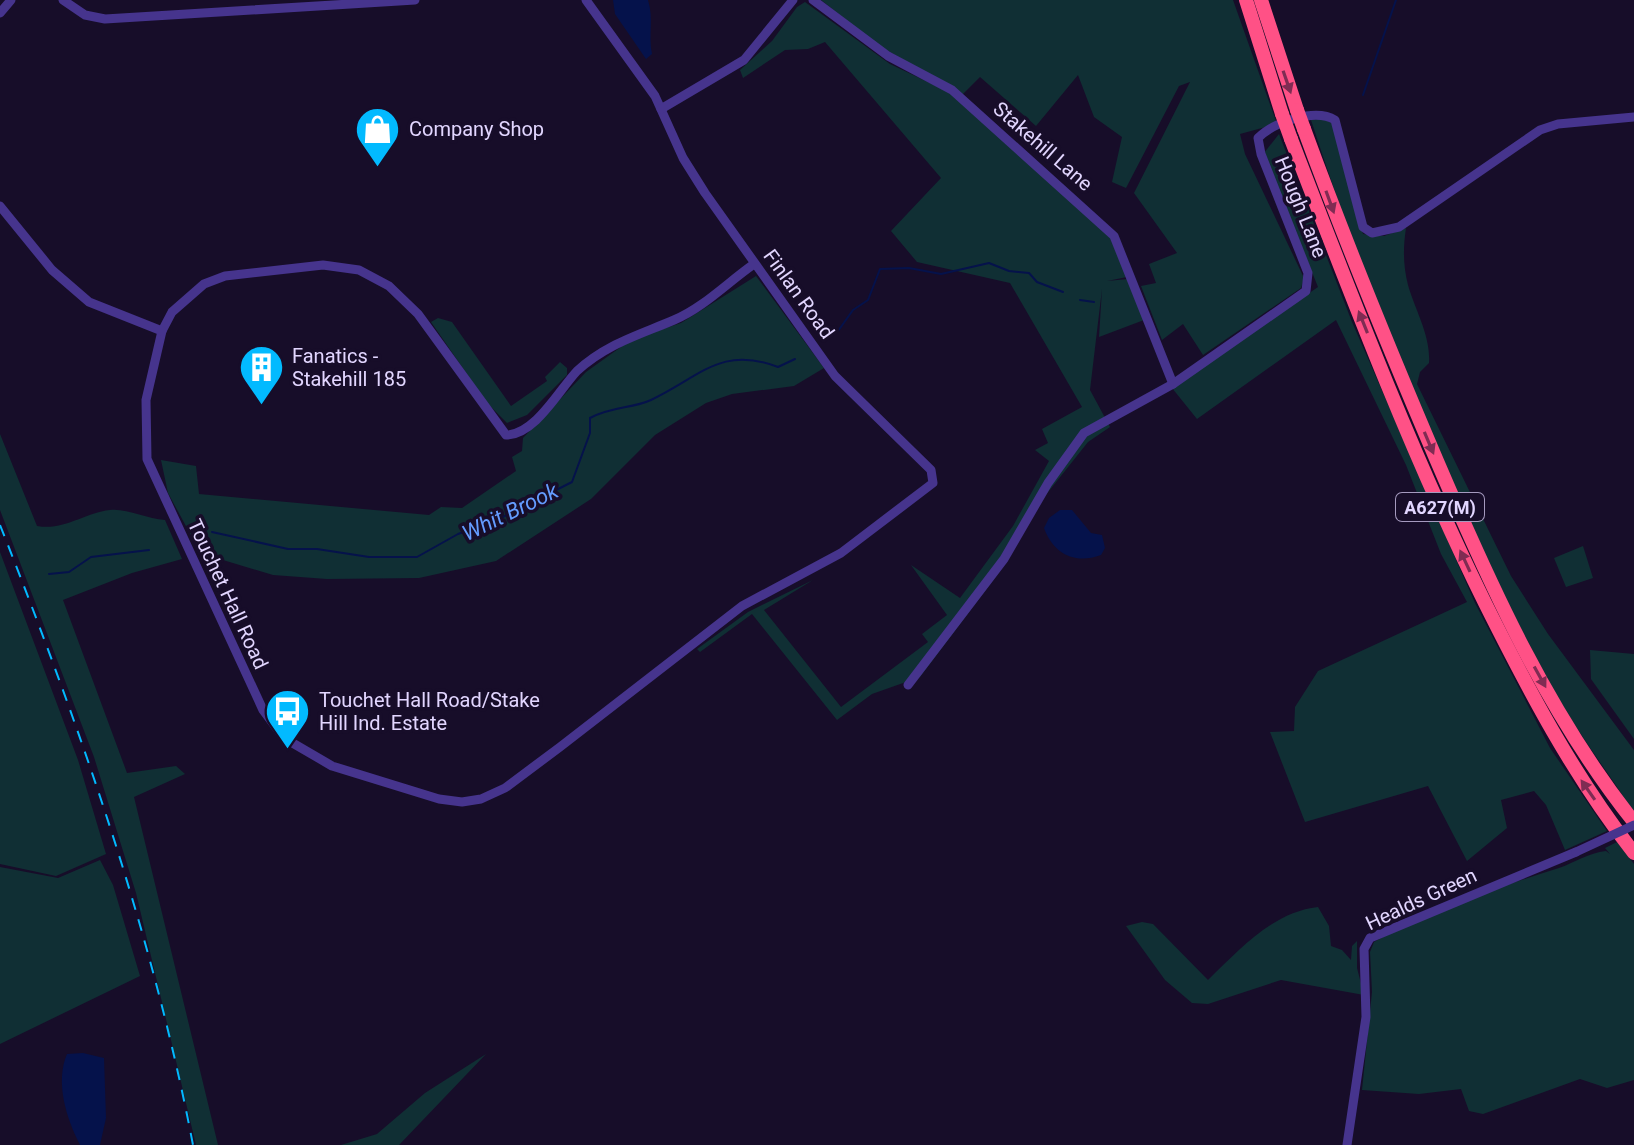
<svg xmlns="http://www.w3.org/2000/svg" width="1634" height="1145" font-family="Roboto,sans-serif">
<style>
.green{fill:#102f34}
.water{fill:#05124b}
.lines{fill:none;stroke-linecap:round;stroke-linejoin:round}
.stream{stroke:#05124b;stroke-width:2}
.minor{stroke:#46348d;stroke-width:9}
.highway{stroke:#ff5186;stroke-width:14}
.rail{stroke:#02baff;stroke-width:2;stroke-dasharray:12 10;stroke-linecap:butt}
.minor-bridge{stroke:#46348d;stroke-width:9}
.highway-bridge{stroke:#ff5186;stroke-width:14}
.oneway{fill:#7f2c53}
.labels{text-anchor:middle;dominant-baseline:central;stroke-width:7;stroke-linejoin:round;paint-order:stroke}
.shield{fill:#170d29;stroke:#a59abf;stroke-width:2}
.shield-label{font-size:18px;font-weight:bold;fill:#e2d6ff}
.poi-label{font-size:20px;fill:#e2d6ff;stroke:#170d29;text-anchor:start}
.street-label{font-size:20px;fill:#e2d6ff;stroke:#170d29}
.water-label{font-size:22px;font-style:italic;fill:#649cff;stroke:#170d29}
</style>
<rect width="100%" height="100%" fill="#170d29"/>
<g class="green">
<path d="M821,0h412l44,124 -37,10 5,20 59,124 -3,10 -98,67 -20,-31 -21,16 -21,-54 15,-3 -7,-19 28,-11 -43,-60 56,-111 -11,4 -53,102 -14,-6 10,-45 -28,-20 -16,-42 -42,51 -56,-49 -18,18 -84,-50z"/>
<path d="M805,2l85,62 61,29 162,146 14,38 -20,4 21,-2 16,41 -45,17 3,-48 -12,101 20,37 -22,15 -43,54 -42,71 -83,110 -48,17 -35,26 -85,-106 -52,38 -3,-3 51,-37 65,-32 -49,30 77,97 87,-65 -6,-8 25,-19 -36,-50 49,33 53,-72 36,-65 -14,-11 13,-7 -6,-14 40,-22 -72,-124 -93,-21 -26,-31 50,-53 -116,-136 -17,7 -23,1 -42,28 -3,-8 32,-29 25,-34z"/>
<path d="M1324,118l10,7 29,109 21,2 22,-8c-3,20 -3,37 2,57 7,25 23,51 21,78l-9,9 -3,12 94,192 37,58 86,116v62c-30,-45 -64,-90 -89,-138 -94,-175 -173,-365 -234,-554z"/>
<path d="M1279,134l73,188 123,281 75,145 57,83 -42,19 -19,-45 -12,-14 -33,9 6,28 -40,33 -39,-75 -123,36 -35,-90 24,-1 1,-24 23,-36 149,-69 -26,-48 -35,-89 -70,-145 -139,99 -25,-31 146,-101 -54,-134z"/>
<path d="M756,276l68,92 -30,18 -62,8 -26,9 -51,32 -64,64 -95,62 -77,17 -92,1 -54,-4 -50,-15 -17,3 -38,-70 -7,-33 35,6 3,28 230,21 12,-8 21,1 54,-37 -4,-14 10,-6 1,-13 63,-66 46,-33 49,-16z"/>
<path d="M438,318l14,4 59,84 36,-25 -2,-4 15,-15 7,6v7l-40,40 -20,8 -20,-20 -56,-81z"/>
<path d="M0,434l37,92c27,5 47,-13 73,-16 16,-2 37,9 55,10l17,39 -50,14 -69,27 64,173 49,-7 9,8 -51,23 84,348h-22l-60,-252 -42,-136 -94,-247z"/>
<path d="M1583,546l10,32 -27,9 -12,-29z"/>
<path d="M0,552l78,208 28,94 -50,22 -56,-12z"/>
<path d="M1590,650l44,4v85l-43,-60z"/>
<path d="M1617,842l17,22v216l-27,8 -27,-9 -97,35 -14,-3 -8,-22 -42,5 -57,-4 10,-98 -2,-40 4,-10c58,-33 122,-54 185,-74 17,-6 29,-15 47,-17l4,3 -5,-6z"/>
<path d="M100,860l13,25 27,91 -140,68v-177l58,11z"/>
<path d="M1318,907l11,19 2,20 11,4 9,10 1,-14 5,-5v27l7,27 -83,-15 -73,24 -16,-1 -27,-23 -39,-54 16,-4 11,2 55,56c32,-31 65,-68 110,-73z"/>
<path d="M486,1054l-87,91h-58l36,-11 48,-41z"/>
</g>
<g class="water">
<path d="M613,0h35c6,19 0,35 4,54l-6,5 -31,-45z"/>
<path d="M1060,510h12l19,23 11,2 3,13 -4,7c-27,10 -48,-2 -57,-27l5,-10z"/>
<path d="M83,1053l21,5 2,60 -6,27h-20c-14,-27 -25,-63 -13,-91z"/>
</g>
<g class="lines">
<g class="stream">
<path d="M1363,95l33,-95"/>
<path d="M1080,300l14,2"/>
<path d="M838,331l15,-21 15,-10 12,-31 29,-1 32,6 48,-11 20,8 20,2 8,9 26,10"/>
<path d="M212,532l76,17h29l52,8h48l41,-23 39,-14 75,-38 18,-49v-15c23,-12 41,-9 61,-18 49,-23 70,-55 127,-33l17,-8"/>
<path d="M49,574l20,-2 22,-15 58,-7"/>
</g>
<g class="minor">
<path d="M63,0l22,15 20,4 310,-19"/>
<path d="M586,0l69,96 28,62 22,35 130,183 96,94 2,13 -92,70 -99,53 -182,141 -55,41 -24,11 -19,3 -23,-3 -107,-33 -48,-28 -21,-28 -116,-251 -1,-59 16,-69 10,-19 32,-28 21,-8 98,-11 36,5 30,16 29,28 88,121c29,0 53,-45 71,-64 29,-27 62,-36 97,-51 29,-12 54,-38 80,-56"/>
<path d="M813,0l75,56 64,34 162,146 59,148"/>
<path d="M0,13l11,-13"/>
<path d="M661,109l83,-49 49,-60"/>
<path d="M0,206l52,64 37,32 73,29"/>
<path d="M908,685l96,-126 44,-76 36,-50 89,-49 133,-93 2,-18 -47,-119 -3,-16c16,-16 57,-30 77,-18l28,107 9,6 27,-6 141,-97 18,-6 76,-7"/>
<path d="M1347,1145l19,-128 -2,-68 6,-11 206,-86"/>
</g>
<g class="highway">
<path d="M1246,0l36,114"/>
<path d="M1261,0l36,110"/>
<path d="M1304,129c41,112 86,222 133,332 54,126 111,253 197,361"/>
<path d="M1291,139c60,156 120,314 194,464 44,88 88,172 149,250"/>
</g>
<path class="rail" d="M0,525c80,202 152,406 193,620"/>
<path class="minor-bridge" d="M1576,852l58,-27"/>
<g class="highway-bridge">
<path d="M1297,110l7,19"/>
<path d="M1282,114l9,25"/>
</g>
</g>
<defs><path id="oneway-solid" d="M-6-.8H1V-3.2L6.5 0L1 3.2V.8H-6Z" transform="scale(2)"/></defs>
<g class="oneway">
<use href="#oneway-solid" transform="translate(1287 82) rotate(71)"/>
<use href="#oneway-solid" transform="translate(1330 202) rotate(70)"/>
<use href="#oneway-solid" transform="translate(1363 322) rotate(-112)"/>
<use href="#oneway-solid" transform="translate(1429 443) rotate(67)"/>
<use href="#oneway-solid" transform="translate(1465 561) rotate(-115)"/>
<use href="#oneway-solid" transform="translate(1540 677) rotate(61)"/>
<use href="#oneway-solid" transform="translate(1588 790) rotate(-125)"/>
</g>
<defs>
<symbol id="shop-pin" viewBox="-11 -11 22 30"><path d="M0 17L-7.5 6A9.5 9.5 0 1 1 7.5 6Z" fill="#02baff" stroke="#170d29"/><path d="M-5-2.5h2.3a2.7 3.5 0 0 1 5.4 0H5L5.5 6h-11ZM-1.5-2.5h3a1.5 2.3 0 0 0-3 0Z" fill="#fff"/></symbol>
<symbol id="building-pin" viewBox="-11 -11 22 30"><path d="M0 17L-7.5 6A9.5 9.5 0 1 1 7.5 6Z" fill="#02baff" stroke="#170d29"/><path d="M-4-6H4V6H1V3H-1V6H-4ZM-2.5-4.3h1.7v1.8h-1.7ZM.8-4.3h1.7v1.8H.8ZM-2.5-1h1.7V.8h-1.7ZM.8-1h1.7V.8H.8Z" fill="#fff"/></symbol>
<symbol id="bus-pin" viewBox="-11 -11 22 30"><path d="M0 17L-7.5 6A9.5 9.5 0 1 1 7.5 6Z" fill="#02baff" stroke="#170d29"/><path d="M-5-6H5V4H4V6H2V4H-2V6H-4V4H-5ZM-3.5-4V0h7V-4ZM-3.5 1.2v1.5H-2V1.2ZM2 1.2v1.5H3.5V1.2Z" fill="#fff"/></symbol>
</defs>
<g fill-rule="evenodd">
<use href="#shop-pin" x="352" y="104" width="51" height="69"/>
<use href="#building-pin" x="236" y="342" width="51" height="69"/>
<use href="#bus-pin" x="262" y="686" width="51" height="69"/>
</g>
<g class="labels">
<rect class="shield" x="1396" y="493" width="88" height="28" rx="6"/>
<g class="shield-label">
<text x="1440" y="507">A627(M)</text>
</g>
<g class="poi-label">
<text x="409" y="129">Company Shop</text>
<text x="292" y="356">Fanatics -<tspan x="292" dy="23">Stakehill 185</tspan></text>
<text x="319" y="700">Touchet Hall Road/Stake<tspan x="319" dy="23">Hill Ind. Estate</tspan></text>
</g>
<g class="street-label">
<text transform="translate(1043 146) rotate(41)">Stakehill Lane</text>
<text transform="translate(1301 207) rotate(68)">Hough Lane</text>
<text transform="translate(799 294) rotate(54)">Finlan Road</text>
<text transform="translate(228 594) rotate(65)">Touchet Hall Road</text>
<text transform="translate(1421 899) rotate(-25)">Healds Green</text>
</g>
<g class="water-label">
<text transform="translate(510 512) rotate(-26)">Whit Brook</text>
</g>
</g>
</svg>
